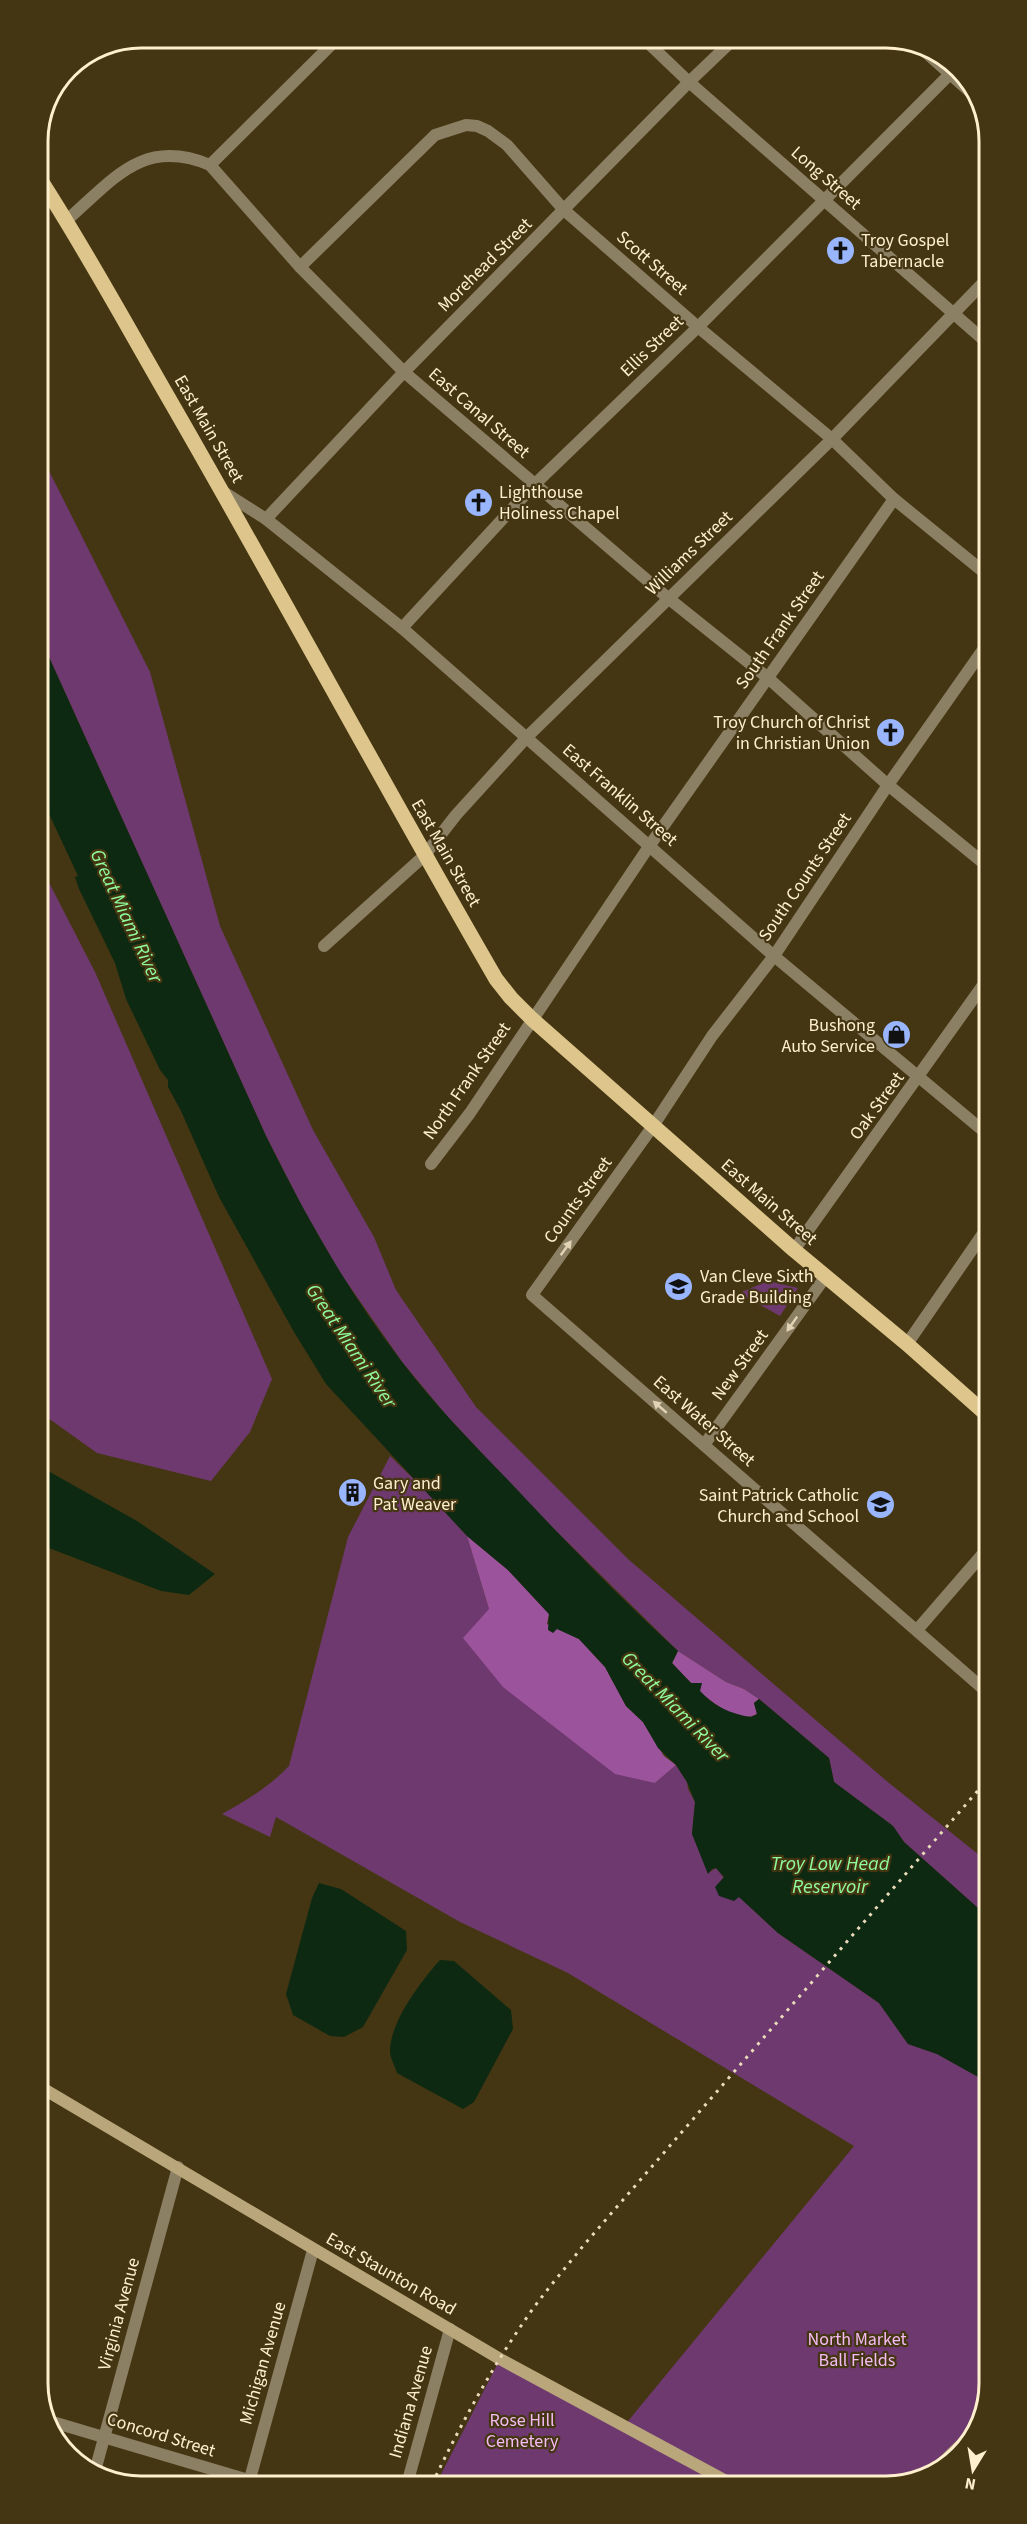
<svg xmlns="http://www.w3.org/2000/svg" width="1027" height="2524" font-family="'Source Sans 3',sans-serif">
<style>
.green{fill:#6e396e}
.forest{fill:#9b539c}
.water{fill:#0e2912}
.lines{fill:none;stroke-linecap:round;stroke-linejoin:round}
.street{stroke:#8b7f64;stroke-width:12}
.secondary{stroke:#b9a67b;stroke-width:12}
.primary{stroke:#ddc58c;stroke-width:15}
.rail{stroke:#eadbba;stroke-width:3;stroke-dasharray:3 6;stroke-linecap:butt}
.oneway{fill:#e1d3b4}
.labels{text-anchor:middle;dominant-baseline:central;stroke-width:4.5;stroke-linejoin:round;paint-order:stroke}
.street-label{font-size:18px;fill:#feefce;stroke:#443612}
.poi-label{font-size:18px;fill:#feefce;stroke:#443612;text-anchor:start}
.park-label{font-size:18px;fill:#f5bbf4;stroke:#443612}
.water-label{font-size:20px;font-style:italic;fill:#8ffd9d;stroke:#443612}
.rim{fill:none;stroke:#feefce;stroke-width:3}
</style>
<rect width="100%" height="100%" fill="#443612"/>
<g class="green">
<path d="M38,449l112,223 70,254 93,204 61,107 22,53 80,117 152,152 261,224 99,79v55l-84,-75 -11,-16 -59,-44 -5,-24 -70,-59 -15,-10 -18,-7 -48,-31 -127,-125 -104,-110 -44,-53 -62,-89 -37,-64 -38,-74 -227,-501z"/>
<path d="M39,863l56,109 177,407 -22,53 -39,49 -114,-28 -56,-40z"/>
<path d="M768,1281l30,7 -18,28 -41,-23z"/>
<path d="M390,1456l32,31 45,49 22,73 166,174 21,-18 11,17 1,7 7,13 -3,32 16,39 8,-5 23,29 39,36 101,70 29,41 29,10 52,29v300l-16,50 -37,36 -17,12 -483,3 64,-125 124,67 230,-280 -286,-173 -108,-51 -184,-105 -6,20 -48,-23c25,-14 47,-27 67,-48l59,-229z"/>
</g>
<g class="forest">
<path d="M467,1536l41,34 41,44 -2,10 32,15 26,28 21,39 17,16 21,34 12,9 -21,18 -40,-9 -112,-87 -40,-49 26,-29z"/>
<path d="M678,1651l48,31 18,7 15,10 -5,4 3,11c-26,15 -69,-34 -85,-51z"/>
</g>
<g class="water">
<path d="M39,635l227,501c39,79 82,156 136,226 32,42 69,80 106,118 55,59 111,117 170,171l-6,12 19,20h11l-2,8c13,15 31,23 51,26l6,-3 -3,-11 5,-4 70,59 5,24 59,44 11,16 84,75 1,166 -52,-29 -29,-10 -29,-41 -101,-70 -39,-36 -5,4 -15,-5 -4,-9 9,-10 -8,-9 -4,1 -4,5 -16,-40 3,-32 -8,-20 -11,-17 -18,-17 -15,-26 -17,-16 -21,-39 -26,-28 -22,-10 -4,4 -5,-3 1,-16 -41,-44 -41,-34 -141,-152 -32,-52 -75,-135 -38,-86 -13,-24v-7l-8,-10 -34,-71 -11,-36 -36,-74 -4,-12 3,-1 -28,-60 -8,-11 1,-6 -4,-8z"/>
<path d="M41,1467l96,54 78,53 -26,21 -28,-4 -120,-46z"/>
<path d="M319,1883l22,6 65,42 1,19 -44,77 -19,10 -14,-1 -37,-21 -7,-21 26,-96z"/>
<path d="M440,1960l14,1 57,49 2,19 -39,73 -11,7 -66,-36c-2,-7 -7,-15 -7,-22 0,-29 31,-70 50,-91z"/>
</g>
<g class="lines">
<g class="street">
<path d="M645,40l44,42 296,259"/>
<path d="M921,48l56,50"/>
<path d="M210,165l123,-122"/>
<path d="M67,220c47,-41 76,-83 143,-55l90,102 104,105 264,226 100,80 120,107 98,80"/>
<path d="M300,267l135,-132 31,-10 11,1 11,5 19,14 57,65 134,117 134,112 62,60 91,74"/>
<path d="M222,491l44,28 136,109 372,328 213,178"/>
<path d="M266,519l138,-147 285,-290 45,-43"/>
<path d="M402,628l132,-143 164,-158 258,-259"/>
<path d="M985,647l-97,138 -114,171 -62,80 -59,90 -121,169 456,398"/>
<path d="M324,946l100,-90 32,-41 71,-78 305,-298 153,-158"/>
<path d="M431,1164l39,-51 180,-268 244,-346"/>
<path d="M794,1250l192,-269"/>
<path d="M907,1344l80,-116"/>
<path d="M704,1445l122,-169"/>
<path d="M917,1630l71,-82"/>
<path d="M46,2420l219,65"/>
<path d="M95,2471l83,-304"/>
<path d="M407,2484l43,-155"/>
<path d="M248,2486l65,-236"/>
</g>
<g class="secondary">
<path d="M42,2088l458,271 228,123"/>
<path d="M936,2469l37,-36"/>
</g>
<path class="primary" d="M38,176c48,74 90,152 134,228 110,191 214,385 324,575l15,19 21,21 262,231 113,94 80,71"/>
<path class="rail" d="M432,2484c27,-56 56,-110 91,-161 18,-27 40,-52 60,-77l405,-467"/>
</g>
<defs><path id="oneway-solid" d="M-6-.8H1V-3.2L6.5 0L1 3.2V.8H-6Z" transform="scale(1.5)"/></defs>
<g class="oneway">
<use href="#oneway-solid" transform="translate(566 1248) rotate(-54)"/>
<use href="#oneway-solid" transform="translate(792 1324) rotate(125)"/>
<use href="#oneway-solid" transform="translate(660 1407) rotate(-139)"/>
</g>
<defs>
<symbol id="church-disc" viewBox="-11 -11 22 22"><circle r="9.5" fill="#98b5fd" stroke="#443612"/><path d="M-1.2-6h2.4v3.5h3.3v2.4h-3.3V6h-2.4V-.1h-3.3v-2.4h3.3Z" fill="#111"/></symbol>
<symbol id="shop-disc" viewBox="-11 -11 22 22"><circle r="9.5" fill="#98b5fd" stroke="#443612"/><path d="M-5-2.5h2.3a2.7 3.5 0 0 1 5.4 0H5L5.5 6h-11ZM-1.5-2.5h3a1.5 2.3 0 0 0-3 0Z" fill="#111"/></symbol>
<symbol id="school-disc" viewBox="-11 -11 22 22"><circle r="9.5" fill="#98b5fd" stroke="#443612"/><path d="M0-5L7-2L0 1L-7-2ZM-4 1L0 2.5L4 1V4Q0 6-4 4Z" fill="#111"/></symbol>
<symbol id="building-disc" viewBox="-11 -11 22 22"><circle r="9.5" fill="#98b5fd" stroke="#443612"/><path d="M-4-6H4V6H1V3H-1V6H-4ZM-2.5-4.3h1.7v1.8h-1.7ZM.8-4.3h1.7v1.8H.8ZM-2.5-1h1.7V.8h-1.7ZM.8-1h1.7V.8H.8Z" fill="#111"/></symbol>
</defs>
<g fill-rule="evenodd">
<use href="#church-disc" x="824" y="234" width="33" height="33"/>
<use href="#church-disc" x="462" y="486" width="33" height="33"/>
<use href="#church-disc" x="874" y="716" width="33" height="33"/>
<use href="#shop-disc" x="880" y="1018" width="33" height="33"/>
<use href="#school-disc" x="662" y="1270" width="33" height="33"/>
<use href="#building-disc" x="336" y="1476" width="33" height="33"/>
<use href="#school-disc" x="864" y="1488" width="33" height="33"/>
</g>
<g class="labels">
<g class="street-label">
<text transform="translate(826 178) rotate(41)">Long Street</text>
<text transform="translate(652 263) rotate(41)">Scott Street</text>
<text transform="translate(485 265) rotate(-45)">Morehead Street</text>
<text transform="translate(652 346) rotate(-44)">Ellis Street</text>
<text transform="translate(479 413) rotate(41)">East Canal Street</text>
<text transform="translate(209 429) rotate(60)">East Main Street</text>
<text transform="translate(689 553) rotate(-44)">Williams Street</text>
<text transform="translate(780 630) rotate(-55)">South Frank Street</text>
<text transform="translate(620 795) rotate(41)">East Franklin Street</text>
<text transform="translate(446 853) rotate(60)">East Main Street</text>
<text transform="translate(805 877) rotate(-56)">South Counts Street</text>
<text transform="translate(467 1081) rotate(-55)">North Frank Street</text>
<text transform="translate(877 1106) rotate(-54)">Oak Street</text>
<text transform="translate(578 1200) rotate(-54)">Counts Street</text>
<text transform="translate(769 1202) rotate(41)">East Main Street</text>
<text transform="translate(740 1365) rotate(-54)">New Street</text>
<text transform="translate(704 1421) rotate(41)">East Water Street</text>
<text transform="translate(391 2274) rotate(30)">East Staunton Road</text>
<text transform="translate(119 2314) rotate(-75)">Virginia Avenue</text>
<text transform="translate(263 2363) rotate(-74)">Michigan Avenue</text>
<text transform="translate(411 2402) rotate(-74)">Indiana Avenue</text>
<text transform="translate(161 2435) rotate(17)">Concord Street</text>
</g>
<g class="poi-label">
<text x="861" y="240">Troy Gospel<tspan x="861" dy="21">Tabernacle</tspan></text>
<text x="499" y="492">Lighthouse<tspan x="499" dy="21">Holiness Chapel</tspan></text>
<text x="870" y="722" text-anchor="end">Troy Church of Christ<tspan x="870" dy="21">in Christian Union</tspan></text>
<text x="875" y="1025" text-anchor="end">Bushong<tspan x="875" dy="21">Auto Service</tspan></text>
<text x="700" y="1276">Van Cleve Sixth<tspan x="700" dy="21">Grade Building</tspan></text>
<text x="373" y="1483">Gary and<tspan x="373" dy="21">Pat Weaver</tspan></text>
<text x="859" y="1495" text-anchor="end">Saint Patrick Catholic<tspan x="859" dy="21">Church and School</tspan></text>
</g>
<g class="park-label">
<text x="857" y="2339">North Market<tspan x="857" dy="21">Ball Fields</tspan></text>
<text x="522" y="2420">Rose Hill<tspan x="522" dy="21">Cemetery</tspan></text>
</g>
<g class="water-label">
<text transform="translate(126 916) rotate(65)">Great Miami River</text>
<text transform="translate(351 1346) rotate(56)">Great Miami River</text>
<text transform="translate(675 1707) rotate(46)">Great Miami River</text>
<text x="830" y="1864">Troy Low Head<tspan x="830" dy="23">Reservoir</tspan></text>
</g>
</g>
<path d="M0 0H1027V2524H0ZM141 48H886A93 93 0 0 1 979 141V2383A93 93 0 0 1 886 2476H141A93 93 0 0 1 48 2383V141A93 93 0 0 1 141 48Z" fill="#443612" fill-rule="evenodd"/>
<path class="rim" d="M141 48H886A93 93 0 0 1 979 141V2383A93 93 0 0 1 886 2476H141A93 93 0 0 1 48 2383V141A93 93 0 0 1 141 48Z"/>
<g transform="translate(973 2470) rotate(191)" stroke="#443612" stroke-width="4.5" paint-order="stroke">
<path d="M0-4.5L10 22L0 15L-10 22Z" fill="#feefce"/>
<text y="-9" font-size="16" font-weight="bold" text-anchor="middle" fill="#feefce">N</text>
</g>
</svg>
